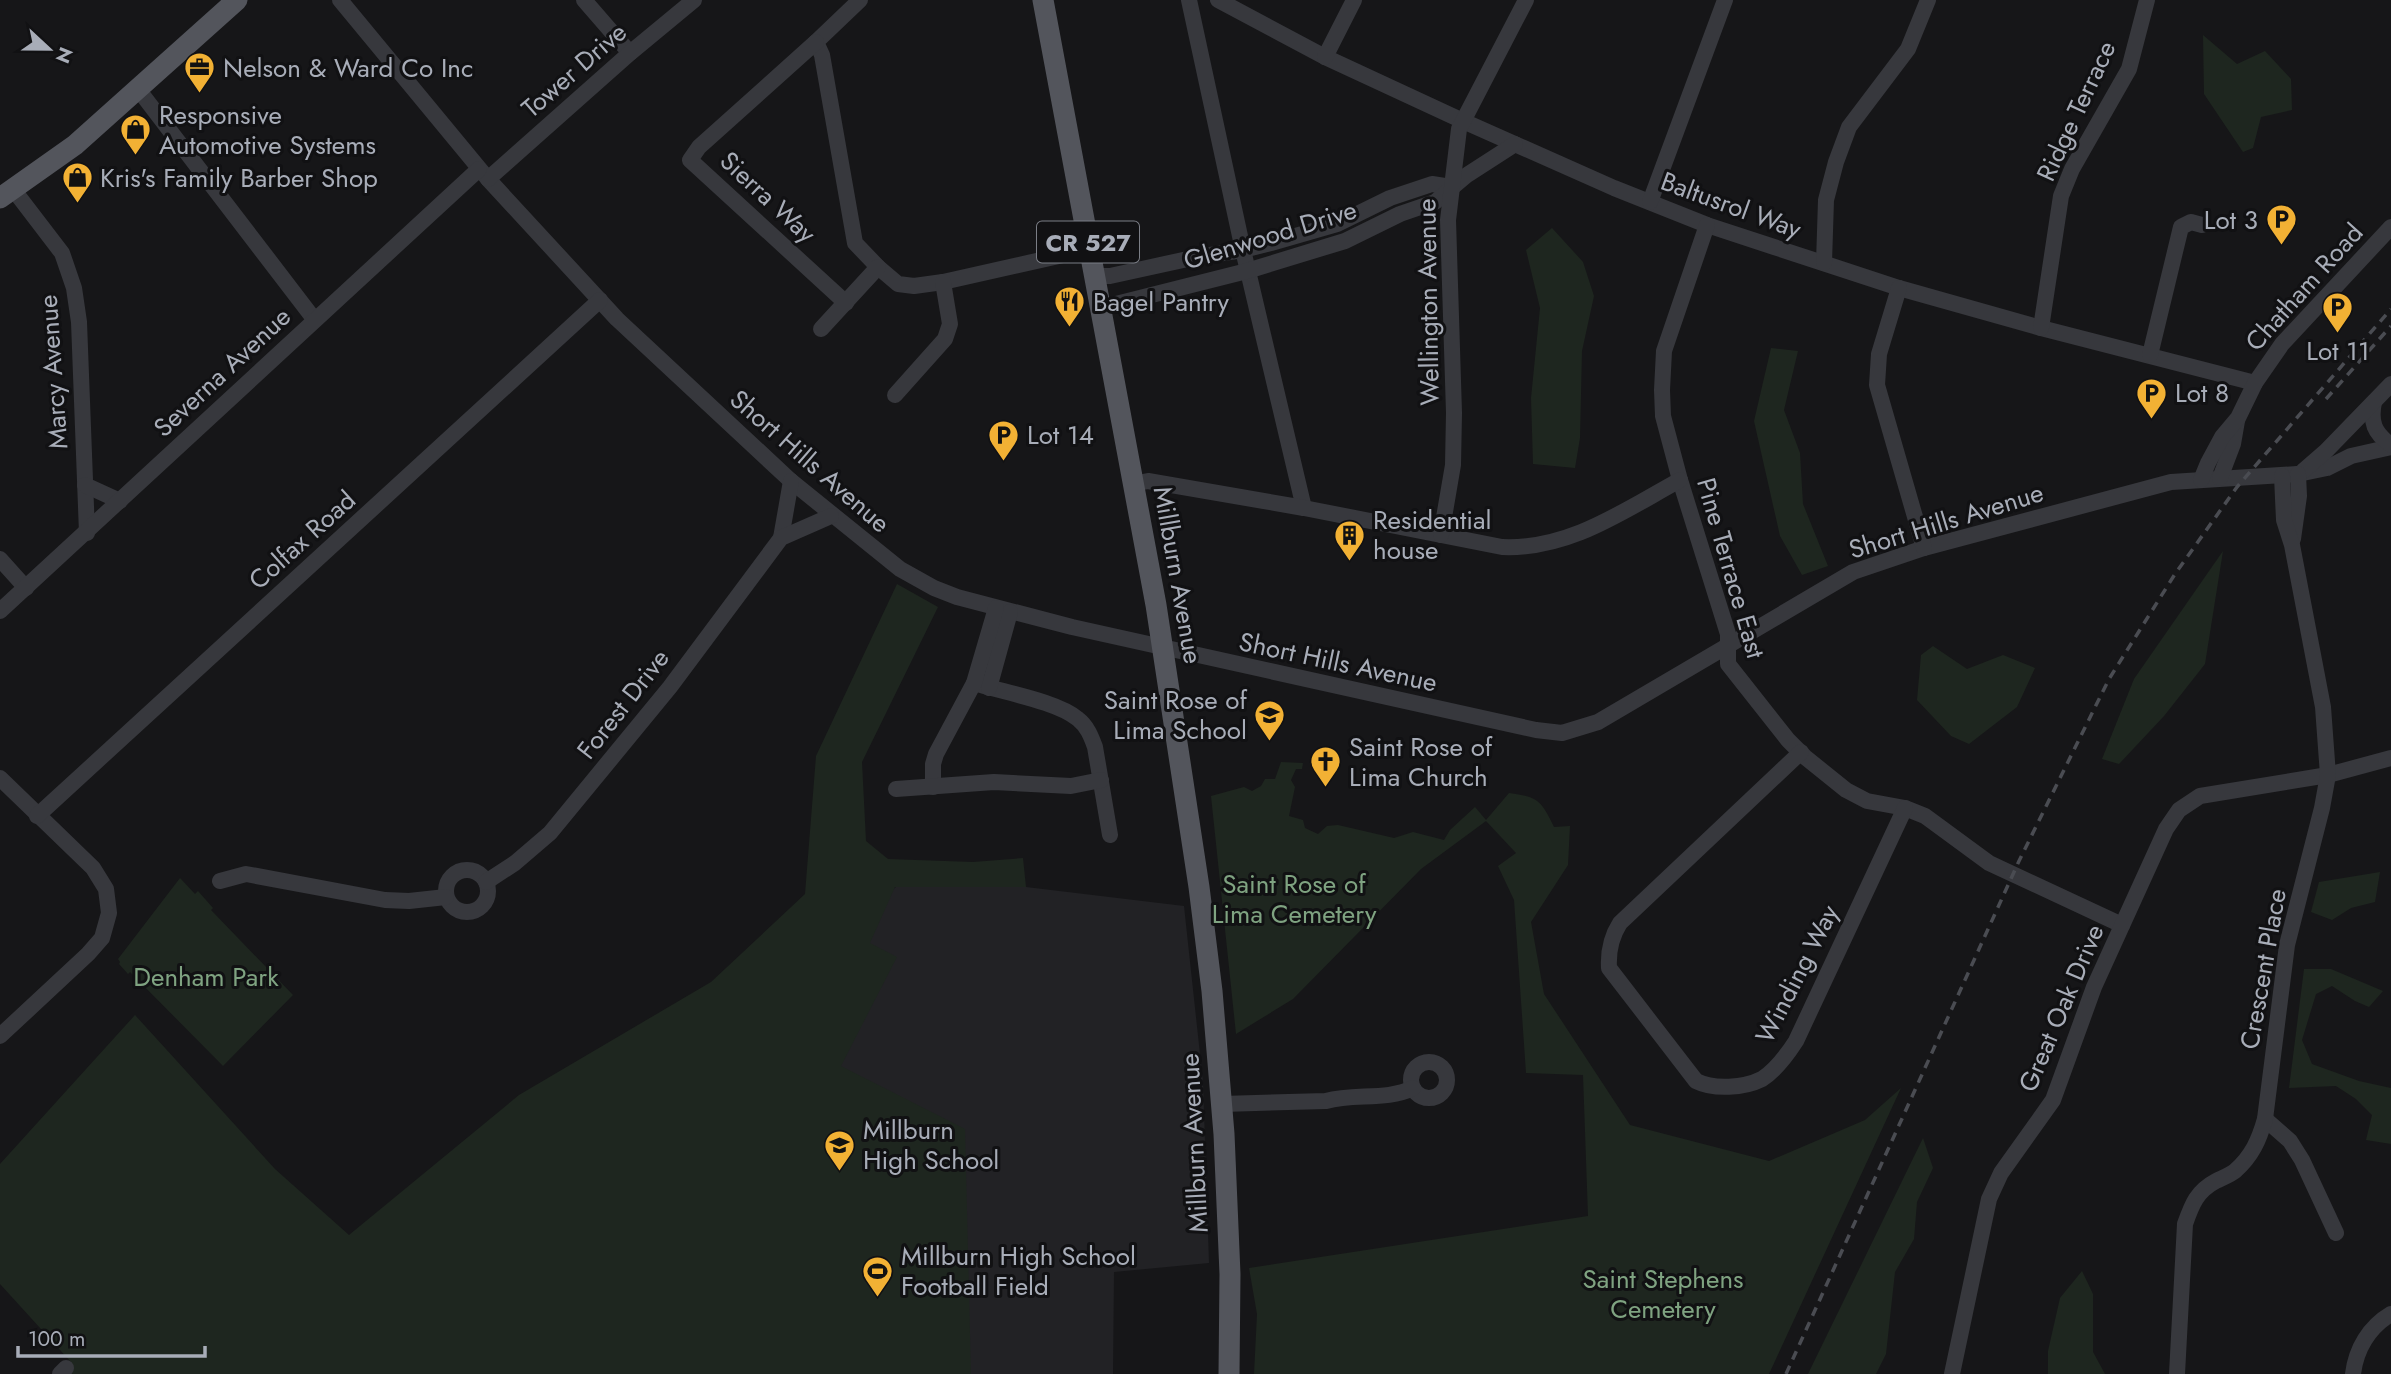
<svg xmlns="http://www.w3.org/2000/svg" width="2391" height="1374" font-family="Jost,sans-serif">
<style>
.built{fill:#222225}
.green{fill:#1e261f}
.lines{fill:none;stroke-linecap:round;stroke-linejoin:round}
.minor{stroke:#37383d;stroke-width:16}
.major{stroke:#53555c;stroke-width:21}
.rail{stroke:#4a4c52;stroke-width:3.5;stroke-dasharray:9 7;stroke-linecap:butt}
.labels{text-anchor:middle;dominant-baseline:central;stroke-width:6;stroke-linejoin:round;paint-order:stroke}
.shield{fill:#111113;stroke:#7b7e86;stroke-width:2}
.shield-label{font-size:24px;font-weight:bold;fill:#a8adb8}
.poi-label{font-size:26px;fill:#a8adb8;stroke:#111113;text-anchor:start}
.street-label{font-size:26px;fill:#a8adb8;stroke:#111113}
.park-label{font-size:26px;fill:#7fa381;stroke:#111113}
</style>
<rect width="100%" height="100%" fill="#161618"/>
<path class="built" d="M896,887h130l158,19 19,176 6,181 -95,9 -1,102h-820z"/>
<g class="green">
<path d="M2203,35l34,29 28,-13 26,28 1,31 -31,7 -8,31 -10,4 -39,-58z"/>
<path d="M1552,228l31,34 11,34 -12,55 -2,87 -5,30 -42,-4 -2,-66 9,-90 -14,-58z"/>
<path d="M1771,348l27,3 -14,59 16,43 3,51 25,62 -26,9 -22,-39 -26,-115z"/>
<path d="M2223,551l-18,113 -41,52 -45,48 -17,-5 32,-80z"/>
<path d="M897,584l41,23 -76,155 4,79 22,18 85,3 50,-4 3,29h-131l-25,56 27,14 -56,109 124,63 6,245h-904l4,-12 -71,-78v-120l135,-149 140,154 74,66 170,-140 192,-113 94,-88 11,-138z"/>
<path d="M1933,646l34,23 36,-14 32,13 -18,39 -48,37 -18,-8 -34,-36 4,-45z"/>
<path d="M1281,762l22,1 -1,6h-6l-5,11 4,7 -6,29 14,4 2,8 13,6 9,-8 11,-1 56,13 19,-6 31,8 6,-10 25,-23 11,13 23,-27c29,4 32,7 45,34l16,-1 -2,39 -37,57 13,72 86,131 139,36 96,-41 36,-32 -132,286h-515l3,-60 -8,-46 339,-52 -5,-141 -57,-2 -12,-173 -16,-34 18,-13 -30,-32 -65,48 -128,130 -57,35 -25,-238 33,-9 8,4 9,-5 4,-7h10z"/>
<path d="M2380,872l-5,30 -24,6 -19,12 -21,-8 8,-30z"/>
<path d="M180,878l15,16 3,-3 15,17 -2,2 82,85 -70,71 -93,-94 -2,2 -9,-10 1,-2 -2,-3z"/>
<path d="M2304,969h27l52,22 -14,16 -14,-6 -23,-15 -16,8 -14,46 10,24 47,17 32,7v56l-25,-4 6,-25 -16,-16 -20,-13 -47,2z"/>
<path d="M1923,1138l10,30 -16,34 -3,37 -19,33 -9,82 -10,20h-68z"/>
<path d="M2082,1271l11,23v58l12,22h-57v-23l12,-53z"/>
</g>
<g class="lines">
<g class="minor">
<path d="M340,0l148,179 129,140 174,162 109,88 34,19 23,9 115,30 464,103 26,3 36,-11 255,-150 71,-24 247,-66 127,-8 29,-6 24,-12 40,-9"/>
<path d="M584,0l46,53"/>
<path d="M860,0l-44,42 6,13 33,188 23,24 20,17 16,2 29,-4 147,-33"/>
<path d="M1189,0l54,250 61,258"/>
<path d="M1218,0l107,57 138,64 151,67 93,37 192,63 142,40 214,55"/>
<path d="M816,42l-117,105 -9,13 156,143"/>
<path d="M1325,57l29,-57"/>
<path d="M138,89l176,230"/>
<path d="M488,179l142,-126 64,-53"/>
<path d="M13,189l49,64 12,35 5,34 8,211"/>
<path d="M1650,202l75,-202"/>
<path d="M1707,225l-43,126 -2,39 1,26 17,64 48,154v30l60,76 17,17 41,33 21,11 38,7 20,8 64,47 133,62"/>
<path d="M1824,263l2,-63 10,-38 13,-35 59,-78 20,-49"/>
<path d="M1094,276h16l87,-19 46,-7 28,-7 66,-19 53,-26 42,-14 19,3"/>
<path d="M1899,288l-20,66 -2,31 47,163"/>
<path d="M1100,308l147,-37 98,-30 55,-27 35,-12 32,-27 48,-31"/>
<path d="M2041,328l20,-132 11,-27 57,-100 18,-69"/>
<path d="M821,329l57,-62"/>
<path d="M2150,355l31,-128 10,-5 11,3"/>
<path d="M895,395l50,-56 5,-15 -7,-42"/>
<path d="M2374,402c-4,20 0,31 17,43"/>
<path d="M2303,471l23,-20 65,-67"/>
<path d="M2220,478l13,-34 4,-23"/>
<path d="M2201,480l7,-17 14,-26 16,-19 17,-35 27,-39 109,-117"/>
<path d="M1133,484l15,-3 156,27 198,39c67,3 121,-36 178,-67"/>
<path d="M85,485l35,16"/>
<path d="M1441,535l12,-70 1,-52 -6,-193 11,-91 67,-129"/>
<path d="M781,538l10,-57"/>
<path d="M2293,539l6,-43 -1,-22"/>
<path d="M0,559l26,29"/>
<path d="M0,611l479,-442"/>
<path d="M974,683c27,9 83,18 104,36 9,7 13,17 17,28l15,88"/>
<path d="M989,688l21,-76"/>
<path d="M1801,752l-181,171c-9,14 -12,28 -11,45l87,113c18,9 48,7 66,-2 14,-9 25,-24 34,-38l109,-233"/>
<path d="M0,778l93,90 13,21 3,24 -7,25 -14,16 -88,82"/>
<path d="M933,787v-23l3,-10 38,-71 22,-75"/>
<path d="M896,789l98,-7 77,4 30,-6"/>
<path d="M37,816l563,-516"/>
<circle cx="467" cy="891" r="21"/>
<path d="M220,881l26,-7 139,26 24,1 37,-4"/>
<path d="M486,882l29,-19 35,-30 120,-146 111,-149 50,-22"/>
<circle cx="1429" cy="1080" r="18"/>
<path d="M1222,1104l104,-3c29,-8 60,0 87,-13"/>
<path d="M2265,1119l25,22 12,19 34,73"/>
<path d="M60,1374l6,-6"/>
<path d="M1952,1374l37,-175 12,-26 52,-73 41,-113 72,-158 13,-19 21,-14 128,-21 63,-17"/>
<path d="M2177,1374l8,-150c7,-20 12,-33 31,-43 6,-3 14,-6 19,-10 17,-15 24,-31 30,-52l22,-174 35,-137 6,-33 -5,-68 -31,-162 -8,-25 -2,-44"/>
<path d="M2353,1374c3,-25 16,-47 38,-60"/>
</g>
<g class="major">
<path d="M1043,0l113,605 43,282 13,104 12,143 6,140 -1,100"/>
<path d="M0,198l75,-53 162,-145"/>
</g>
<g class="rail">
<path d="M2326,399l65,-73"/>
<path d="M1786,1374l233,-513 90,-182 66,-105 62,-87 154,-178"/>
</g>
</g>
<defs>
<symbol id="office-pin" viewBox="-11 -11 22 30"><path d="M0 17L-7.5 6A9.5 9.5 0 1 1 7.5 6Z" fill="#f2b134" stroke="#111113"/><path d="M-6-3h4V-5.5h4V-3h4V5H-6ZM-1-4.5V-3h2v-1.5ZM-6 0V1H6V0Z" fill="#111"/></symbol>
<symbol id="shop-pin" viewBox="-11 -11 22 30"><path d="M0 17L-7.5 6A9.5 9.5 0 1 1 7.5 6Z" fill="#f2b134" stroke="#111113"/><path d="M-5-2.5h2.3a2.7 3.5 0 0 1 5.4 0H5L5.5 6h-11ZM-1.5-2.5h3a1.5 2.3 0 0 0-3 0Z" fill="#111"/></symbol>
<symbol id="parking-pin" viewBox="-11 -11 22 30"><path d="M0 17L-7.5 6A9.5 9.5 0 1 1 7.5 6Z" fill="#f2b134" stroke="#111113"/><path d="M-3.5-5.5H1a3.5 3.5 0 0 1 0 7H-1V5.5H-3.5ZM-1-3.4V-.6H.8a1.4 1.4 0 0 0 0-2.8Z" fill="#111"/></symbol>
<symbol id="restaurant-pin" viewBox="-11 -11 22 30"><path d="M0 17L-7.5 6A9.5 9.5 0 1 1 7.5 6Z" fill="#f2b134" stroke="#111113"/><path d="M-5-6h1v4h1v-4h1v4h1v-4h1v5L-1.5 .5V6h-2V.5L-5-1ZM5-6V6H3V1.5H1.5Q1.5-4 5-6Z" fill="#111"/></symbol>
<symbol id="building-pin" viewBox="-11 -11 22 30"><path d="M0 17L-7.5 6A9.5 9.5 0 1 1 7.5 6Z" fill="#f2b134" stroke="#111113"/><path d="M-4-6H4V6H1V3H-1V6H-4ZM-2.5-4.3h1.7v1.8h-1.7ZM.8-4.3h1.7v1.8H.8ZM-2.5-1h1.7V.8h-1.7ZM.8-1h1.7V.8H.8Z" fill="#111"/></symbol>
<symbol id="school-pin" viewBox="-11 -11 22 30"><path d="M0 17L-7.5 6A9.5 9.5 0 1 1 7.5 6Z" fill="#f2b134" stroke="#111113"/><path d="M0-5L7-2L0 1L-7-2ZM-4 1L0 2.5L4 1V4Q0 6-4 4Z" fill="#111"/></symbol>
<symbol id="church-pin" viewBox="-11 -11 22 30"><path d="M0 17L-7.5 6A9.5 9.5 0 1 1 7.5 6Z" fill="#f2b134" stroke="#111113"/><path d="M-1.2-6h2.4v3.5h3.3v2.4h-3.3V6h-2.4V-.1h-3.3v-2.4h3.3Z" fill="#111"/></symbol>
<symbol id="stadium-pin" viewBox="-11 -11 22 30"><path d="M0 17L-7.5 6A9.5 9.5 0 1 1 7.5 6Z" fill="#f2b134" stroke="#111113"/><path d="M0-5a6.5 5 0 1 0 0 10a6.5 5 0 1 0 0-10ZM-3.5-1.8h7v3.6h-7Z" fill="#111"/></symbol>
</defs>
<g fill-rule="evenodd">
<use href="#office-pin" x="182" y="50" width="35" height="47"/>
<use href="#shop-pin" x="118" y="112" width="35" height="47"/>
<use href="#shop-pin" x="60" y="160" width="35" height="47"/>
<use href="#parking-pin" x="2264" y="202" width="35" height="47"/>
<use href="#restaurant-pin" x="1052" y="284" width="35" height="47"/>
<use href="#parking-pin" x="2320" y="290" width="35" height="47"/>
<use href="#parking-pin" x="2134" y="376" width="35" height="47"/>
<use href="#parking-pin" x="986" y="418" width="35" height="47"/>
<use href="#building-pin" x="1332" y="518" width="35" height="47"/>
<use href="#school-pin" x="1252" y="698" width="35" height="47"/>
<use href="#church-pin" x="1308" y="744" width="35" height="47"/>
<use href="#school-pin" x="822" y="1128" width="35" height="47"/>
<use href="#stadium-pin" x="860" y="1254" width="35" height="47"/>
</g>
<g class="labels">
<rect class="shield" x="1037" y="221.5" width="102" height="41" rx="5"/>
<g class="shield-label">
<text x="1088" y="242">CR 527</text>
</g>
<g class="poi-label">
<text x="223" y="68">Nelson &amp; Ward Co Inc</text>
<text x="159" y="115">Responsive<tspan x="159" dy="30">Automotive Systems</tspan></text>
<text x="100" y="178">Kris's Family Barber Shop</text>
<text x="2258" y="220" text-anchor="end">Lot 3</text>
<text x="1093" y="302">Bagel Pantry</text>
<text x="2338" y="351" text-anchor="middle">Lot 11</text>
<text x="2175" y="393">Lot 8</text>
<text x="1027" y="435">Lot 14</text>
<text x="1373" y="520">Residential<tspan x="1373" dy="30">house</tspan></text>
<text x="1247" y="700" text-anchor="end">Saint Rose of<tspan x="1247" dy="30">Lima School</tspan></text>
<text x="1349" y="747">Saint Rose of<tspan x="1349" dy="30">Lima Church</tspan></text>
<text x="863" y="1130">Millburn<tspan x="863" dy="30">High School</tspan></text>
<text x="901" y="1256">Millburn High School<tspan x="901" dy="30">Football Field</tspan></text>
</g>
<g class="street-label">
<text transform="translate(574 70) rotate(-41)">Tower Drive</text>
<text transform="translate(2076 111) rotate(-65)">Ridge Terrace</text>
<text transform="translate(768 197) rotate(43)">Sierra Way</text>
<text transform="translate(1731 205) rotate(20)">Baltusrol Way</text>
<text transform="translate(1270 235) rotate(-17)">Glenwood Drive</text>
<text transform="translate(2304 287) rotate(-48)">Chatham Road</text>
<text transform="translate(1428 302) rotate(-91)">Wellington Avenue</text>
<text transform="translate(53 372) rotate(-94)">Marcy Avenue</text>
<text transform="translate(222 372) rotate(-43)">Severna Avenue</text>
<text transform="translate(810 461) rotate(41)">Short Hills Avenue</text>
<text transform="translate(1946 521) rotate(-17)">Short Hills Avenue</text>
<text transform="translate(302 540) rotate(-42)">Colfax Road</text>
<text transform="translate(1731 568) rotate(74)">Pine Terrace East</text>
<text transform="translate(1178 575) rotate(80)">Millburn Avenue</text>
<text transform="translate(1338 662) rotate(12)">Short Hills Avenue</text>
<text transform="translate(623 704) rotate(-52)">Forest Drive</text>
<text transform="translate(2263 969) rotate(-80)">Crescent Place</text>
<text transform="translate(1797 974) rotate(-63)">Winding Way</text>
<text transform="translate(2061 1008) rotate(-67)">Great Oak Drive</text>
<text transform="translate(1194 1143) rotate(-93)">Millburn Avenue</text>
</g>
<g class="park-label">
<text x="1294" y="884">Saint Rose of<tspan x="1294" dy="30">Lima Cemetery</tspan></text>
<text x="206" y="977">Denham Park</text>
<text x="1663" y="1279">Saint Stephens<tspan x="1663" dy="30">Cemetery</tspan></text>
</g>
</g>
<g transform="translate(49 49) rotate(112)" stroke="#111113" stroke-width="5" paint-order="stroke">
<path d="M0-5L12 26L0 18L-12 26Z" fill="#a8adb8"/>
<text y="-10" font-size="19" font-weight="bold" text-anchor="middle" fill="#a8adb8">N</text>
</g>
<path d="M18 1346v10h187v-10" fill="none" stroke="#a8adb8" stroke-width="3.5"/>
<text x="28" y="1346" font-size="21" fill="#a8adb8" stroke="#111113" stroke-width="5" paint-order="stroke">100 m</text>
</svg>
